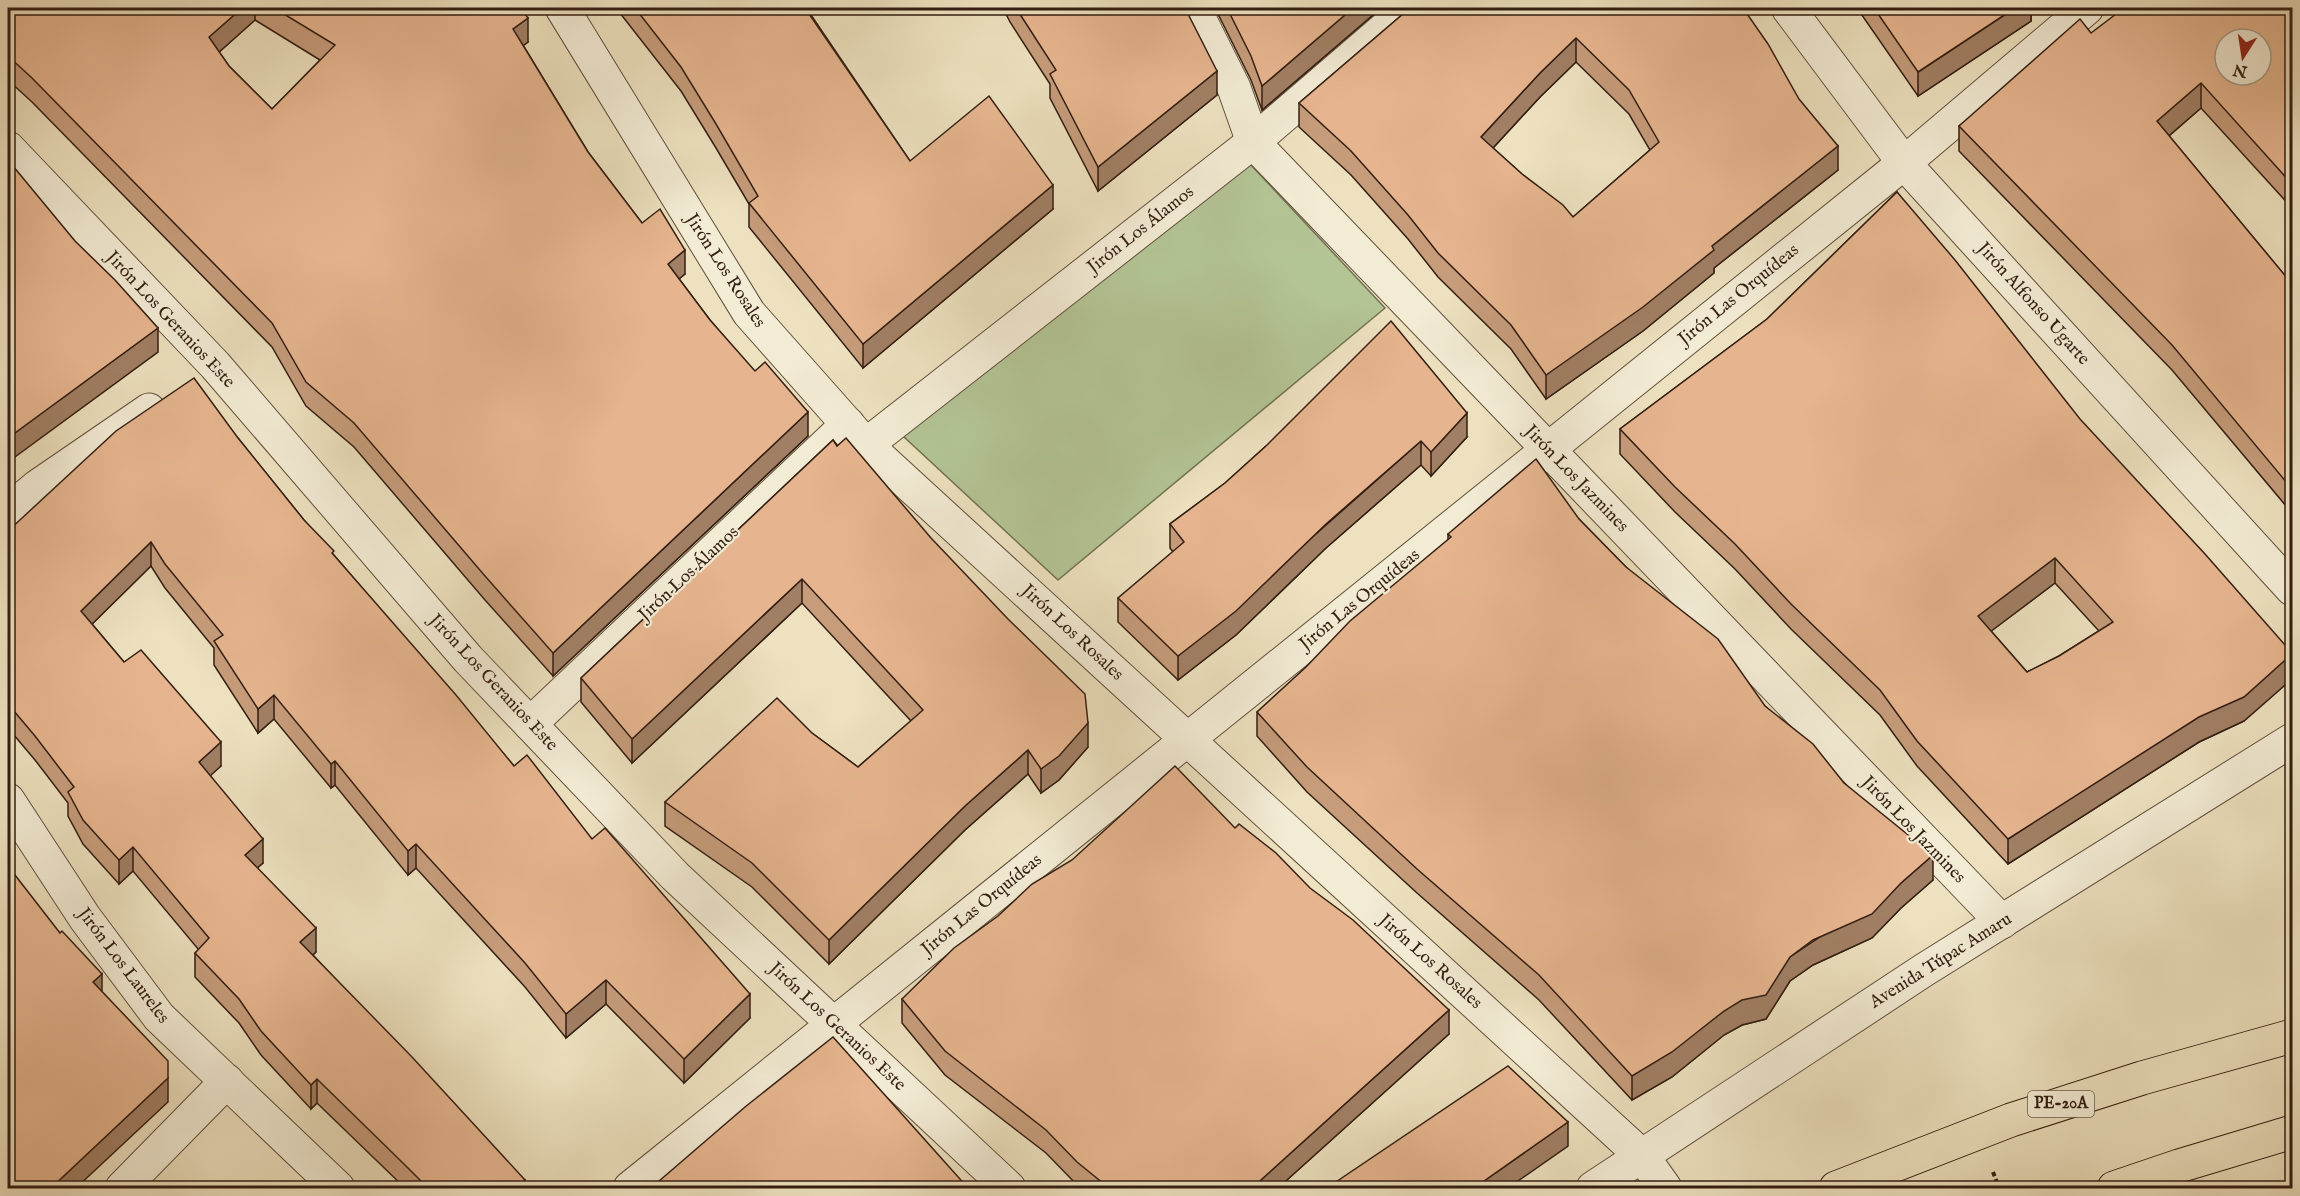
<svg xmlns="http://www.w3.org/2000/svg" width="2300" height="1196" font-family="'IM FELL English',serif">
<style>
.green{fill:#b3c495;stroke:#737154;stroke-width:1.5}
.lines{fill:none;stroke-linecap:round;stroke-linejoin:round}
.minor-casing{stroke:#624f3d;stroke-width:35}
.highway-casing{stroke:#331e12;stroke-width:35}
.path{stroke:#331e12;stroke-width:4;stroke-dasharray:4.5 3;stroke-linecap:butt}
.minor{stroke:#f3ecd5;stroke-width:33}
.highway{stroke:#ede1bf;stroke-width:33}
.wall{fill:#c69c7b;stroke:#331e12;stroke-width:1.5;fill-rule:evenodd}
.shaded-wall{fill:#a17f64;stroke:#331e12;stroke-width:1.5}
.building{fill:#e6b58f;stroke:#331e12;stroke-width:1.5;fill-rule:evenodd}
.labels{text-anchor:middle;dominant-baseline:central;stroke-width:4.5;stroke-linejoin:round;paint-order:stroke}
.shield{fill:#f3ecd5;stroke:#6d5c4c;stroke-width:1.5}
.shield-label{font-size:16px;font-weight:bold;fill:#331e12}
.street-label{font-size:18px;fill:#331e12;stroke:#f3ecd5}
</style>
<rect width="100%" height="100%" fill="#ede1bf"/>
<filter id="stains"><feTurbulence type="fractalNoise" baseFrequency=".00333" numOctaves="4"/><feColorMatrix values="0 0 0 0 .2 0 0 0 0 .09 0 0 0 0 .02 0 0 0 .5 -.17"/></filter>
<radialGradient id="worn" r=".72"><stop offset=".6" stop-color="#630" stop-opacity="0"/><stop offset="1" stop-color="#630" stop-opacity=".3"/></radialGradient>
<path class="green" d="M1249,163l136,145 -327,272 -155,-144z"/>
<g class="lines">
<defs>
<g id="minor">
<path d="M562,8l187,305 117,132 777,712 22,31"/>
<path d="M1194,8l40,80 19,54 749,780"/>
<path d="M1788,8l116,155 388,426"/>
<path d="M8,148l207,217 253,294 207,217 334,312"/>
<path d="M866,445l387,-303 156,-134"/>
<path d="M8,511l30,-25 111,-76"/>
<path d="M530,724l318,-300"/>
<path d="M8,800l77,118 74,99 179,171"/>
<path d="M122,1188l105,-107"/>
<path d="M630,1188l1274,-1025 183,-155"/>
<path d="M1593,1188l331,-218 368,-230"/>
</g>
<g id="highway">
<path d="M1836,1188l175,-68 131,-42 150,-42"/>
<path d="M2114,1188l65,-22 113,-34"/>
</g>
</defs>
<use href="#minor" class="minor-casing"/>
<use href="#highway" class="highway-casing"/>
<path class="path" d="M1993,1172l6,16"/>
<use href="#minor" class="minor"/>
<use href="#highway" class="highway"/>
</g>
<g class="wall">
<path d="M8,8h513l7,34 -5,3 65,107 54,71 43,51 -6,5 31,41 98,116 -255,240 -68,-76 -131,-153 -48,-41 -34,-59 -240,-245 -24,-22zM255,20l65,40 -48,49 -43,-43 -10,-14z"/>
<path d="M616,8h201l-8,4 101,149 143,48 -190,159 -114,-141v-23l-33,-56 -35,-57z"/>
<path d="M1003,8h182l32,87 -119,96 -48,-93v-14l-40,-62z"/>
<path d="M1215,8h166l-119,102 -11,-30z"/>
<path d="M1410,8h333l95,162 -124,98v5l-71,58 -97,68 -35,-50 -73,-72 -30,-38 -57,-64 -52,-48v-24zM1576,62l53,52 21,36 -77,67 -51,-43 -29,-26 47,-51z"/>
<path d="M1857,8h174v13l-113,75z"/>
<path d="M2292,8v200l-91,-100 -32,28 123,148v229l-120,-143 -213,-219v-25l132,-93z"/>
<path d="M1897,192l347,529 -45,21 -191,122 -91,-98 -37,-51 -89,-86 -56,-60 -60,-57 -55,-58v-25l147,-110zM2055,583l44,48 -40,25 -32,16 -36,-41z"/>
<path d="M1467,437l-36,39 -10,-11 -95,83 -90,87 -58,45 -60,-58v-24l55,-46 -3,-4v-24l55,-41 41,-37z"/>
<path d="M238,438l66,82 210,246 78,73 158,179 -66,65 -78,-79 -40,34 -41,-51 -109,-119 -8,7 -73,-90 -4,3 -57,-69 -16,14 -44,-68v-17l-49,-60 -14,-22 -59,58 32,38 97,104 -11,9 53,88 -6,5 59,84 -3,3 212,233h-120l-88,-85 -6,6 -50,-54 -22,-32 -44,-46v-24l4,-3 -66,-79 -14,13 -36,-40 -15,-28v-13l-33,-43 -27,-32v-197z"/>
<path d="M833,440l255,307 -29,33 -18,13 -13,-19 -63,56 -136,134 -77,-77 -87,-61v-24l147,-69 46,34 53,-46 -109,-118 -170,160 -51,-61v-24z"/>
<path d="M1579,519l47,48 139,139 79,77 89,97 -32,28 -29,30 -59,27 -23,16 -24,38 -24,6 -18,10 -52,42 -40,23 -93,-100 -122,-107 -110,-101 -50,-56v-24l191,-172v-6z"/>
<path d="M1235,828l214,206 -171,154h-198l-34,-35 -101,-78 -43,-52v-24z"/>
</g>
<g class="shaded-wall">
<path d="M242,8h13v12l-46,41v-24z"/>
<path d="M797,8h20l-20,11z"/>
<path d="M1353,8h28l-119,102v-24z"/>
<path d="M2015,8h16v13l-113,75v-24z"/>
<path d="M528,18v24l-15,11v-24z"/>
<path d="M1576,38v24l-36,35 -59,64v-24l59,-64z"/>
<path d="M1217,71v24l-119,96v-24z"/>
<path d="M2201,83v25l-44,38v-25z"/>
<path d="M1838,146v24l-124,98v5l-71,58 -97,68v-24l166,-129z"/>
<path d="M1053,185v24l-190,159v-24z"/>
<path d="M685,250v24l-17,14v-24z"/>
<path d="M158,328v24l-150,110v-24z"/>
<path d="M808,412v24l-255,240v-23z"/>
<path d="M1467,413v24l-36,39v-24z"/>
<path d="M1421,441v24l-95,83 -90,87 -58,45v-24z"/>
<path d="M151,542v24l-70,69v-24z"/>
<path d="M2055,558v25l-77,58v-25z"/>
<path d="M802,579v24l-170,160v-24z"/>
<path d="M2292,654v25l-48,42 -45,21 -191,122v-25z"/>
<path d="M274,695v24l-16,14v-24z"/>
<path d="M1088,723v24l-29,33 -18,13v-24z"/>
<path d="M221,742v24l-22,20v-24z"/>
<path d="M1028,750v24l-63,56 -136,134v-24l136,-134z"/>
<path d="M335,761v24l-4,3v-24z"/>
<path d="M263,839v24l-18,16v-24z"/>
<path d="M416,844v24l-8,7v-24z"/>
<path d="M133,847v24l-14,13v-24z"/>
<path d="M1933,855v25l-32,28 -29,30 -59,27 -23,16 -24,38 -24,6 -18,10 -52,42 -40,23v-24l92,-65 66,-54 111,-74z"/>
<path d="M316,928v24l-16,14v-24z"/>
<path d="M102,974v24l-9,-16z"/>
<path d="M606,980v24l-40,34v-24z"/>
<path d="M750,994v24l-66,65v-24z"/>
<path d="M1449,1010v24l-171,154h-26z"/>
<path d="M168,1078v24l-92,86h-25z"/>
<path d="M317,1079v24l-6,6v-24z"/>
<path d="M1568,1122v24l-60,42h-34z"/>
<path d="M525,1180v8h-10z"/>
</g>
<g class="building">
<path d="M8,8h234l-33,29 20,29 43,43 63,-64 -61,-37h247l7,10 -15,11 75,123 54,71 18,-14 25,41 -17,14 42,56 45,51 10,-9 43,50 -255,241 -68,-77 -131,-153 -48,-41 -34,-59 -240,-245 -24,-22z"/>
<path d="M635,8h170l105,153 79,-65 64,89 -190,159 -114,-141 9,-7 -42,-72 -35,-57z"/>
<path d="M1016,8h169l32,63 -119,96 -48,-93 6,-4z"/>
<path d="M1227,8h126l-91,78 -11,-30z"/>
<path d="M1410,8h333l25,36 31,55 39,47 -126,100 2,4 -71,57 -97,68 -35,-50 -73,-72 -30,-38 -57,-64 -52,-48zM1576,38l53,52 30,52 -86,75 -10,-12 -41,-31 -41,-37 59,-64z"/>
<path d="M1874,8h141l-97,64z"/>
<path d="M2124,8h168v176l-91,-101 -44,38 135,163v205l-120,-144 -213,-219 121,-107 11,14zM2225,39h36v36h-36z"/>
<path d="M8,160l67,81 40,39 43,48 -150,110z"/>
<path d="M1897,192l58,68 125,159 125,135 87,99v1l-48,43 -45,20 -191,122 -91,-98 -37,-51 -89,-86 -56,-60 -60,-57 -55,-58 147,-110zM2055,558l58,64 -54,34 -32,16 -49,-56z"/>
<path d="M1391,321l76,92 -36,39 -10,-11 -95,83 -90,87 -58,45 -60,-58 66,-56 -14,-18 55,-41 41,-37z"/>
<path d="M194,378l44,60 66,82 30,31 -2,2 124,142 58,71 13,-11 65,84 13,-11 145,166 -66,65 -78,-79 -40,34 -41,-51 -109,-119 -8,7 -73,-90 -4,3 -57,-69 -16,14 -44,-68 9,-6 -58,-71 -14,-22 -70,69 43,51 17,-12 80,92 -22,20 64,77 -18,16 71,73 -16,14 112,115 113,123 -10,8h-87l-20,-20 -91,-89 -6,6 -50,-54 -22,-32 -44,-46 14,-15 -76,-91 -14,13 -36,-40 -15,-28 6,-5 -39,-51 -27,-32v-173l108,-100z"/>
<path d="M846,438l85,100 77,81 77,75 3,29 -29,33 -18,13 -13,-19 -63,56 -136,134 -77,-77 -87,-61 112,-104 35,35 46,34 65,-57 -121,-131 -170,160 -51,-61 252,-238 4,6z"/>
<path d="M1536,459l43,60 47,48 92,72 47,67 48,38 31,39 89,72 -32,28 -29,31 -59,26 -23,17 -24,38 -24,5 -18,11 -52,41 -40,24 -93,-101 -122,-106 -110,-102 -50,-55 49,-45 44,-46 101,-84 -3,-3z"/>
<path d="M1175,766l60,62 4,-4 37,29 34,35 43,32 96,90 -197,178h-143l-32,-26 -31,-32 -101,-79 -43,-52 52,-51 44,-32 34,-32 40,-24z"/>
<path d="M8,866l52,67 2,-2 40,43 -9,8 75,79v17l-117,110h-43z"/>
<path d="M833,1037l135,151h-317l94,-81z"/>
<path d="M1508,1066l60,56 -94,66h-147z"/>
</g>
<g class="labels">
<rect class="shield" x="2028" y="1091" width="66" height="26" rx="4.5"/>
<g class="shield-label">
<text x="2061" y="1104">PE-20A</text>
</g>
<g class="street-label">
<text transform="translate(1141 230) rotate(-38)">Jirón Los Álamos</text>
<text transform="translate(725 271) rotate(57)">Jirón Los Rosales</text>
<text transform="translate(1739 295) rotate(-39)">Jirón Las Orquídeas</text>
<text transform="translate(2033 304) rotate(48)">Jirón Alfonso Ugarte</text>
<text transform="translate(170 320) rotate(47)">Jirón Los Geranios Este</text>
<text transform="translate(1576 479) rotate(46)">Jirón Los Jazmines</text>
<text transform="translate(689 574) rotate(-43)">Jirón Los Álamos</text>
<text transform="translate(1360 600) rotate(-39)">Jirón Las Orquídeas</text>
<text transform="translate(1072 633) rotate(43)">Jirón Los Rosales</text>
<text transform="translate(493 683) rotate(47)">Jirón Los Geranios Este</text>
<text transform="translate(1913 830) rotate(46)">Jirón Los Jazmines</text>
<text transform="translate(982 905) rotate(-39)">Jirón Las Orquídeas</text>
<text transform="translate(1941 961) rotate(-32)">Avenida Túpac Amaru</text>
<text transform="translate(1430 962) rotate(42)">Jirón Los Rosales</text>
<text transform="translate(123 966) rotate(53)">Jirón Los Laureles</text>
<text transform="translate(837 1027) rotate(43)">Jirón Los Geranios Este</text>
</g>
</g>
<rect width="2300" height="1196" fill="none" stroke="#ede1bf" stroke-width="30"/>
<rect x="9" y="9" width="2282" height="1178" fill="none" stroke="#331e12" stroke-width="3"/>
<rect x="15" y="15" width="2270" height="1166" fill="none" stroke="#331e12" stroke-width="1.5"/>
<g transform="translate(2243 57) rotate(192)"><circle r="28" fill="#f3ecd5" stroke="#a69a87" stroke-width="1.5"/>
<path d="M0-4.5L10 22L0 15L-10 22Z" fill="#8f2418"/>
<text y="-9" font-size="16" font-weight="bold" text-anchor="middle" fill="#331e12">N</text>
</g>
<rect width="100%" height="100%" filter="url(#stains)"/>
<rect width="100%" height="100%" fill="url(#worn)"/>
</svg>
